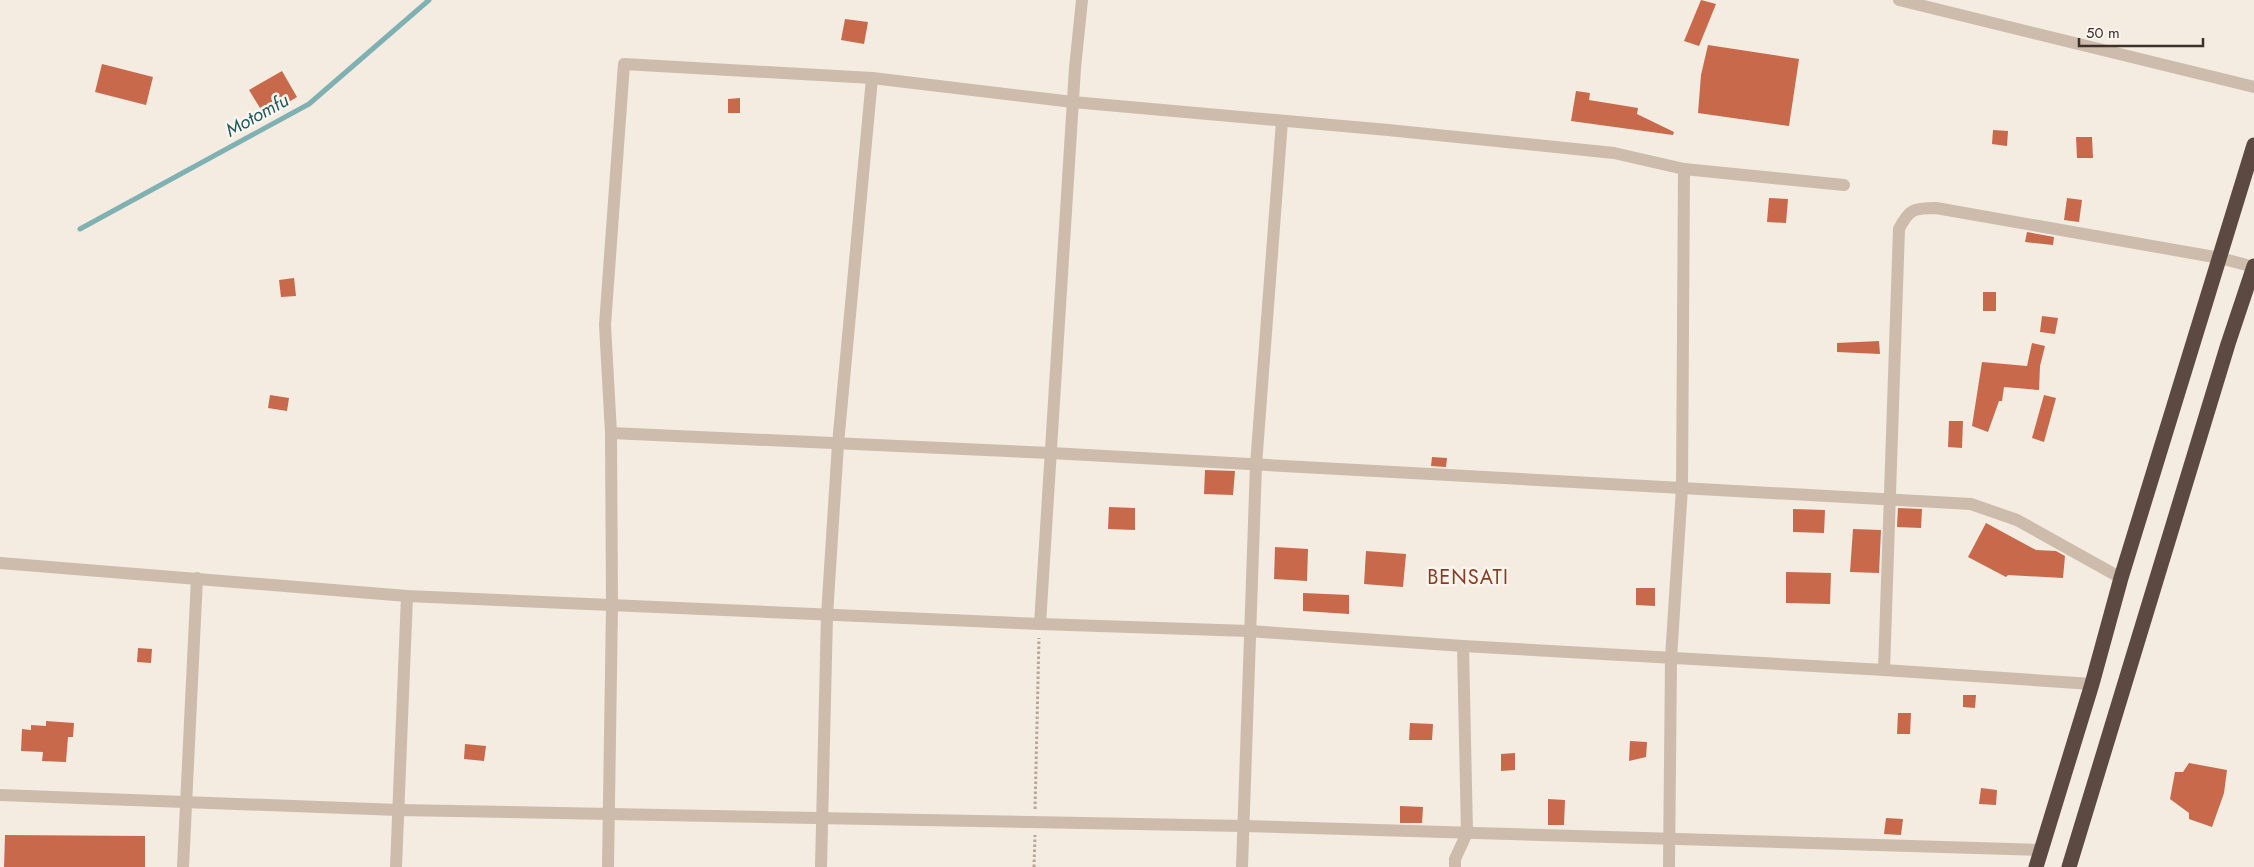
<svg xmlns="http://www.w3.org/2000/svg" width="2254" height="867" font-family="Jost,sans-serif">
<style>
.lines{fill:none;stroke-linecap:round;stroke-linejoin:round}
.stream{stroke:#7fb0b2;stroke-width:5}
.building{fill:#c8694b}
.path{stroke:#b9a596;stroke-width:3;stroke-dasharray:2.5 2.5;stroke-linecap:butt}
.minor{stroke:#cdbbac;stroke-width:12}
.highway{stroke:#5c4a42;stroke-width:15}
.labels{text-anchor:middle;dominant-baseline:central;stroke-width:5;stroke-linejoin:round;paint-order:stroke}
.water-label{font-size:19px;font-style:italic;fill:#1f5a5e;stroke:#fbf5ee}
.quarter-label{font-size:20px;letter-spacing:1px;fill:#8c3b22;stroke:#fbf5ee}
</style>
<rect width="100%" height="100%" fill="#f4ebe1"/>
<g class="lines">
<path class="stream" d="M80,229l229,-125 120,-104"/>
</g>
<g class="building">
<path d="M1701,0l15,4 -17,42 -15,-5z"/>
<path d="M845,19l23,3 -4,22 -23,-4z"/>
<path d="M1708,45l91,14 -10,67 -91,-13 3,-38z"/>
<path d="M102,64l51,13 -7,28 -51,-13z"/>
<path d="M282,71l15,26 -32,19 -16,-26z"/>
<path d="M1576,91l14,2 -1,7 49,8 -1,6 37,18 -1,3 -102,-14z"/>
<path d="M740,98v15h-12v-14z"/>
<path d="M1993,130l15,1 -1,15 -15,-2z"/>
<path d="M2076,137h16l1,21h-16z"/>
<path d="M1769,198l19,1 -2,24 -19,-1z"/>
<path d="M2067,198l15,2 -3,22 -15,-2z"/>
<path d="M2027,232l27,5 -1,8 -28,-3z"/>
<path d="M294,278l2,18 -15,1 -2,-17z"/>
<rect x="1983" y="292" width="13" height="19"/>
<path d="M2042,316l16,2 -3,16 -15,-2z"/>
<path d="M1879,341l1,13 -43,-2v-9z"/>
<path d="M2032,343l13,3 -5,20 -1,24 -35,-3 -2,14h-3l-11,31 -16,-6 10,-64 45,4z"/>
<path d="M270,395l19,3 -2,13 -19,-3z"/>
<path d="M2044,395l12,3 -12,44 -12,-4z"/>
<path d="M1949,421h14l-1,27 -14,-1z"/>
<path d="M1432,457l15,1 -1,9 -15,-1z"/>
<path d="M1205,470l30,1 -2,24 -29,-1z"/>
<path d="M1109,507l26,1v22l-27,-1z"/>
<path d="M1898,508l24,1 -1,19 -24,-1z"/>
<path d="M1793,509l32,1 -1,23 -31,-1z"/>
<path d="M1986,523l50,27 20,1 9,5 -2,22 -55,-3 -2,2 -38,-20z"/>
<path d="M1853,529l28,1 -2,43 -29,-1z"/>
<path d="M1275,547l33,2 -1,32 -33,-2z"/>
<path d="M1366,551l40,3 -3,33 -39,-3z"/>
<path d="M1786,572l45,1 -1,31 -44,-1z"/>
<path d="M1636,588h19v18l-19,-1z"/>
<path d="M1303,593l46,2v19l-46,-3z"/>
<path d="M138,648l14,1 -1,14 -14,-1z"/>
<path d="M1963,695h13l-1,13 -12,-1z"/>
<path d="M1898,713h13l-1,21h-13z"/>
<path d="M46,721l28,2 -1,14h-5l-2,25 -24,-1 1,-9 -22,-1 1,-22 9,1v-5l15,1z"/>
<path d="M1410,723l23,1 -1,16h-23z"/>
<path d="M1630,741l17,1 -1,15 -17,4z"/>
<path d="M465,744l21,2 -2,15 -20,-2z"/>
<path d="M1515,753v17l-14,1v-17z"/>
<path d="M2189,763l38,7 -3,23 -12,34 -23,-8v-6l-19,-14 5,-27h8z"/>
<path d="M1981,788l16,2 -1,15 -17,-1z"/>
<path d="M1548,799l17,1 -1,25h-16z"/>
<path d="M1400,806l23,1 -1,16h-22z"/>
<path d="M1886,818l17,1 -2,16 -17,-1z"/>
<path d="M5,835l140,1v31h-141z"/>
</g>
<g class="lines">
<g class="path">
<path d="M1035,809l4,-171"/>
<path d="M1034,867l1,-32"/>
</g>
<g class="minor">
<path d="M1899,0l355,87"/>
<path d="M611,433l440,20 920,51 46,16 104,58"/>
<path d="M0,563l407,33 633,28 209,7 214,15 421,24 208,14"/>
<path d="M1040,624l35,-556 7,-68"/>
<path d="M1884,670l15,-441c10,-20 15,-21 37,-21l284,50 34,9"/>
<path d="M0,795l398,15 846,16 798,24"/>
<path d="M183,867l14,-289"/>
<path d="M396,867l11,-271"/>
<path d="M608,867l4,-261 -1,-173 -6,-108 19,-261 248,14 201,24 315,28 226,23 70,16 160,16"/>
<path d="M821,867l6,-252 11,-171 34,-366"/>
<path d="M1242,867l14,-402 26,-344"/>
<path d="M1455,867v-8l12,-26 -4,-187"/>
<path d="M1669,867l2,-209 11,-170 2,-319"/>
</g>
<g class="highway">
<path d="M2036,867l56,-183 29,-106 133,-433"/>
<path d="M2069,867l159,-523 26,-78"/>
</g>
</g>
<g class="labels">
<g class="water-label">
<text transform="translate(257 115) rotate(-29)">Motomfu</text>
</g>
<g class="quarter-label">
<text x="1468" y="577">BENSATI</text>
</g>
</g>
<path d="M2079 38v8h124v-8" fill="none" stroke="#3b302b" stroke-width="2.5"/>
<text x="2086" y="38" font-size="15" fill="#3b302b" stroke="#fbf5ee" stroke-width="4" paint-order="stroke">50 m</text>
</svg>
